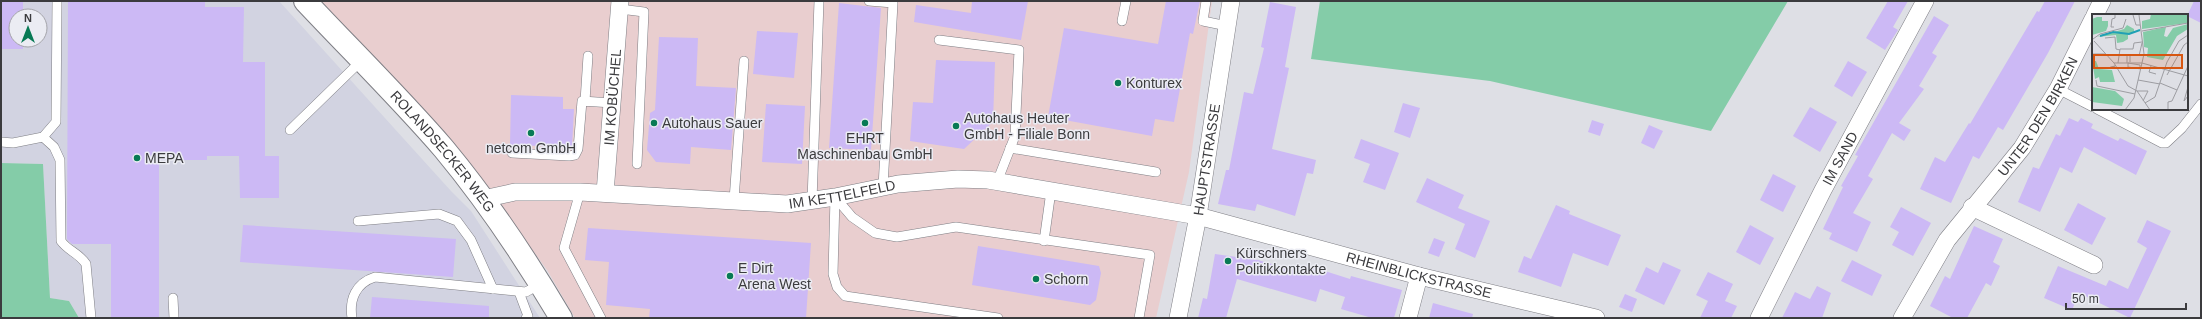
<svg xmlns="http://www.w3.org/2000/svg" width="2202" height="319" font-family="Arial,sans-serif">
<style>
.commercial{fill:#e9cecf}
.built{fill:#d2d3e1;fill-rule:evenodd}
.green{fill:#84cca8}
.building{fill:#ccb9f5}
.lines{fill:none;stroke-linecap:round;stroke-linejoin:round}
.service-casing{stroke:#7e7e84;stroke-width:10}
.minor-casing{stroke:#7e7e84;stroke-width:18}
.tertiary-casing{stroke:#7e7e84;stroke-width:24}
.service{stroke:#fff;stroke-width:9}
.minor{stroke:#fff;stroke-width:17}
.tertiary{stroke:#fff;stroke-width:22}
.poi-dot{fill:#087a55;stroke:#ebecf3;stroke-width:1.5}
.labels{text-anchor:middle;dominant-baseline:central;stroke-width:3;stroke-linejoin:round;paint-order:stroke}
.poi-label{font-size:14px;fill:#3b3b3e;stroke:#ebecf3;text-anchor:start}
.street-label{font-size:14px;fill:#3b3b3e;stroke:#ebecf3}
.inset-river{fill:none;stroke:#20a1b5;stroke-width:2}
.inset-road{fill:none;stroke:#9d9da2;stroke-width:1}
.view{fill:#d75611;fill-opacity:0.15;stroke:#d75611;stroke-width:2}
.inset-edge{fill:none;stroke:#3b3b3e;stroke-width:2}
</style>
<rect width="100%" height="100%" fill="#dedfe5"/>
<path class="commercial" d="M317,1h895l-23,171 -33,146h-581l-28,-48 -47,-64z"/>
<path class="built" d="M1,1h278l172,190 20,20 69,107h-461l-10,-17 -19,-3 -7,-134 -42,-1zM16,16h24v24h-24z"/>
<g class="green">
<path d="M1320,1h468l-77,130 -221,-50 -179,-22z"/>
<path d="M1,163l42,1 7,134 19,3 10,17h-78z"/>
</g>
<g class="building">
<path d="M1,1h22v15h-7v24h7v9h-22z"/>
<path d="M68,1h137v6h39l-1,55h22v94h14v42h-39l-1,-42h-32v4h-48v158h-48v-74h-39l-5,-5z"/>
<path d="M972,1h56l-7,39 -107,-18 2,-17 55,8z"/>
<path d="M1166,1h34l-7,33 -3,-1 -16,89 -19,-3 -3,17 -104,-19 16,-89 94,16z"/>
<path d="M1888,1h20l-15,26 5,3 -13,20 -19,-12z"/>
<path d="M2045,1h30l-27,52 -45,77 -5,-3 -19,32 -6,-3 -22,47 -31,-14 15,-32 10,5 24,-39 1,1 67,-113 2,1z"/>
<path d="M2194,1h7v22l-14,-7z"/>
<path d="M1270,2l26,5 -11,60 4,1 -17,81 44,11 -3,14 -6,-1 -12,43 -38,-12 -2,7 -37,-7 8,-34h3l15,-78 9,2 11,-46 -3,-1z"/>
<path d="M839,3l42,5 -10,142 -42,-2z"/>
<path d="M1934,16l15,9 -17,28 5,3 -18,30 5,3 -25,34 12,7 -7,11 -12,-8 -24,43 5,3 -20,34 18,9 -14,30 -28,-13 3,-6 -9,-4 20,-42 -2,-1 17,-30 -3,-1z"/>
<path d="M757,31l41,2 -4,45 -41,-4z"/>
<path d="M659,37l39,1 -2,48 40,2 -5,62 -40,-3 -1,17 -34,-2 -9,-12 3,-37 5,-3z"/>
<path d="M936,60l59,2 -2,60 -29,27 -54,-8 3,-39 20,1z"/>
<path d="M1848,61l19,11 -15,25 -18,-11z"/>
<path d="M511,95l52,2v12h11l-2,38 -62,-2z"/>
<path d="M1403,103l17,5 -10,30 -16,-6z"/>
<path d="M766,104l39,2 -3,58 -40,-2z"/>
<path d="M1810,107l27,15 -17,30 -27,-16z"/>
<path d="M2069,118l9,4 3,-4 12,6 -2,4 27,13 2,-3 27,13 -11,24 -52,-28 -12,26 -12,-6 -20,45 -22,-10 15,-35 6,2 17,-35 4,2z"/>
<path d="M1592,120l12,4 -4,12 -12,-4z"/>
<path d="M1649,125l14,6 -9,18 -13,-6z"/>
<path d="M1361,139l38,14 -14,37 -22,-8 7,-18 -16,-6z"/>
<path d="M1773,174l23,12 -13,26 -23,-12z"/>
<path d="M1427,178l37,17 -6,13 32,13 -15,37 -20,-9 10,-25 -49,-22z"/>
<path d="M2078,203l28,15 -14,27 -28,-15z"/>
<path d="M1556,205l14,6 -1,3 52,21 -13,31 -35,-13 -12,34 -43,-15 6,-16 7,3z"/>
<path d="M1901,207l30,16 -18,33 -21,-11 7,-13 -9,-5z"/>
<path d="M2147,220l24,11 -41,87 -51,-25 -7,17 -28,-12 14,-32 48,20 3,-6 19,9 19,-41 -10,-6z"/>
<path d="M243,225l213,14 -3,38 -213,-15z"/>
<path d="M1750,225l24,13 -14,27 -24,-13z"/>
<path d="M1974,226l29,13 -10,23 7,4 -9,20 -5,-3 -19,35h-14l-23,-12 15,-30 5,3z"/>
<path d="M588,228l223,15 -5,75h-157l1,-9 -44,-4 3,-43 -24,-2z"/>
<path d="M1434,238l11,4 -6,15 -11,-4z"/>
<path d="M978,246l121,20 2,7 -5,27 -6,5 -118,-20z"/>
<path d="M1215,254l43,6 46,13 2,-8 44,14 1,-3 51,14 -8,28h-22l-31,-9 4,-12 -25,-8 -4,13 -79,-23 -11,39h-28l5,-20 4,1z"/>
<path d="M1852,260l30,15 -10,21 -31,-15z"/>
<path d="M1663,262l18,8 -17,35 -29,-14 11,-24 12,6z"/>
<path d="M1708,272l25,12 -8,17 12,5 -6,12h-31l8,-17 -12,-6z"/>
<path d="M1817,286l14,7 -9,25h-40l13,-26 15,7z"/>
<path d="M1625,294l12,5 -5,13 -13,-5z"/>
<path d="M372,297l117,9v12h-119z"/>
<path d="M1433,303l40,11 -1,4h-43z"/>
</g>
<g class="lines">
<defs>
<g id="service">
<path d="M869,1l24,2 -10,184"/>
<path d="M1206,1l-3,20 24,5"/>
<path d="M620,9l24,3 -7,152"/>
<path d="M1122,21l4,-20"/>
<path d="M939,40l80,10 -4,86 -18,46"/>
<path d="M2058,89l35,18"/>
<path d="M585,101l3,-45"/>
<path d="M2097,109l65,34h4l16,-15 19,-24"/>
<path d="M290,130l71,-69"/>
<path d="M43,137l11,10 6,13 1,81c7,10 18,12 25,23l5,54"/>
<path d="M1,142l12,1 30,-6 13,-15 1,-121"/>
<path d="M1010,148l146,24"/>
<path d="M512,153l57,3 6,-1 3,-6 4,-48 30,2"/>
<path d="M580,192l-16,56 37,70"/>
<path d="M835,197l17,20 23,16 22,4 59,-10 194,28 -11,63"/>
<path d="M835,197l-2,77 4,13 8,9 153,22"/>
<path d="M734,200l10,-139"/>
<path d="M812,201l7,-200"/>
<path d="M358,221l81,-7 18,7 14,19 22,49"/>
<path d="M1044,241l7,-50"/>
<path d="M519,292l9,24 -2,2"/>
<path d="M173,298l1,20"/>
<path d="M352,318c-3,-19 4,-35 23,-41l151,15 14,-8"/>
</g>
<g id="minor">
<path d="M2095,15l7,-14"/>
<path id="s1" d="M605,193l15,-192"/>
<path id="s2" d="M483,199l32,-7h65l207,12 48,-7 63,-13 60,-5 30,1 210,36 221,60 177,42"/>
<path d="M1972,207l122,58"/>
<path id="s3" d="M1178,318l20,-102 33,-215"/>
<path d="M1408,318l11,-42"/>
<path id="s4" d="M1759,318l64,-128 102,-189"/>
<path id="s5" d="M1902,318l45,-78 75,-92 36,-59 35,-70"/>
</g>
<g id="tertiary">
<path id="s6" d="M305,1c46,49 95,97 139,148 44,53 82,110 117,169"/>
</g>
</defs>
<use href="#service" class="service-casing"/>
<use href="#minor" class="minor-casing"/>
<use href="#tertiary" class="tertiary-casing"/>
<use href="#service" class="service"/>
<use href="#minor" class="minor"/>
<use href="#tertiary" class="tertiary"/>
</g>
<g class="poi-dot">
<circle cx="1118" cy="83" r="4"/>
<circle cx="654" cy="123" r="4"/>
<circle cx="865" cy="123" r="4"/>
<circle cx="956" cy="126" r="4"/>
<circle cx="531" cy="133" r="4"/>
<circle cx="137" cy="158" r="4"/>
<circle cx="1228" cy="261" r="4"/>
<circle cx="730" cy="276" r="4"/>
<circle cx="1036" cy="279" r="4"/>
</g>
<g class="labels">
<g class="poi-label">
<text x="1126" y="83">Konturex</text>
<text x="964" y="118">Autohaus Heuter<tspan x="964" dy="16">GmbH - Filiale Bonn</tspan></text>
<text x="662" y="123">Autohaus Sauer</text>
<text x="865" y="138" text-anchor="middle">EHRT<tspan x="865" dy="16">Maschinenbau GmbH</tspan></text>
<text x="531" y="148" text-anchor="middle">netcom GmbH</text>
<text x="145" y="158">MEPA</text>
<text x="1236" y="253">Kürschners<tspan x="1236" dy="16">Politikkontakte</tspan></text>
<text x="738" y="268">E Dirt<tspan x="738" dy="16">Arena West</tspan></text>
<text x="1044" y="279">Schorn</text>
</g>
<g class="street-label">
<text stroke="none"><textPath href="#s1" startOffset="96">IM KOBÜCHEL</textPath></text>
<text stroke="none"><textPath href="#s5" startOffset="244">UNTER DEN BIRKEN</textPath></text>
<text stroke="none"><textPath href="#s6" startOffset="204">ROLANDSECKER WEG</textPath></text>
<text stroke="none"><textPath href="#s4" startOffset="179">IM SAND</textPath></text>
<text stroke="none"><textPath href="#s3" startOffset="161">HAUPTSTRASSE</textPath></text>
<text stroke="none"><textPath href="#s2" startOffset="361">IM KETTELFELD</textPath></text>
<text stroke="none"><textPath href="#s2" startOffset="950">RHEINBLICKSTRASSE</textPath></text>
</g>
</g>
<g transform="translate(2092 14)">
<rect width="96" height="96" fill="#dedfe5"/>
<path d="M59,0h37v9l-46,6v-8l8,-2zM5,3h5v4h6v5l-2,5 -14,4v-16zM96,10v5l-11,7 -14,24 -16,-3 1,-9 -4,-1 -1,-15 23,-5 -2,9 3,1 6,-9zM35,11l7,4v3l-6,3v4l-5,3 -6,1 -1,-8 -19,2 27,-8zM0,47h4l3,8 13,1 3,12h-15l-1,-5 -4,2zM0,73l23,4 9,8 -2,7 -30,-4z" fill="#84cca8"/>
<path class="inset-river" d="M8,22l13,-4 16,2 11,-4"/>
<path class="inset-road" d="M41,1l3,10h4M22,13h-3l1,-8 3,-1v-4M50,17l46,-8M13,24l10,-1 1,12 4,1M1,25l7,-5 23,-6 3,-9M2,27l20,22 14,23 9,5 13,19M0,40h13M47,42l3,-13M22,49h28l46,13M26,49l2,-14h13l1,-6 8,-1M35,49v-8h3v7M36,49v4l13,2M36,49l12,2v2M23,52l-7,2 7,-2M59,52l-2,6 7,2M75,61l17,-30 4,-3M4,66l1,6 38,8M46,66l22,4M68,69l17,7M96,73l-4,14 4,-5M45,77h11l-5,10M53,89l10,-6 12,-35 12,-21 9,-6M33,96l9,-12 10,-44 -5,-39M76,96v-8l4,-1 16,-35"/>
<path class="view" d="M2,41h88v13h-88z"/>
<rect width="96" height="96" class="inset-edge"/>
</g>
<rect width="2202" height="319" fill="none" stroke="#3b3b3e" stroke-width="4"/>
<g transform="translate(28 28)"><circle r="19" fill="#ebecf3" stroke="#a5a5ab"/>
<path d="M0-3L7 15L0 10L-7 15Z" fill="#087a55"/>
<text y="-6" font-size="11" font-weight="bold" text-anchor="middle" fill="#3b3b3e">N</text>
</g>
<path d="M2066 303v6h120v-6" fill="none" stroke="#3b3b3e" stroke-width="2"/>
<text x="2072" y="303" font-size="12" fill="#3b3b3e" stroke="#ebecf3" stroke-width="3" paint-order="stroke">50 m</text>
</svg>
